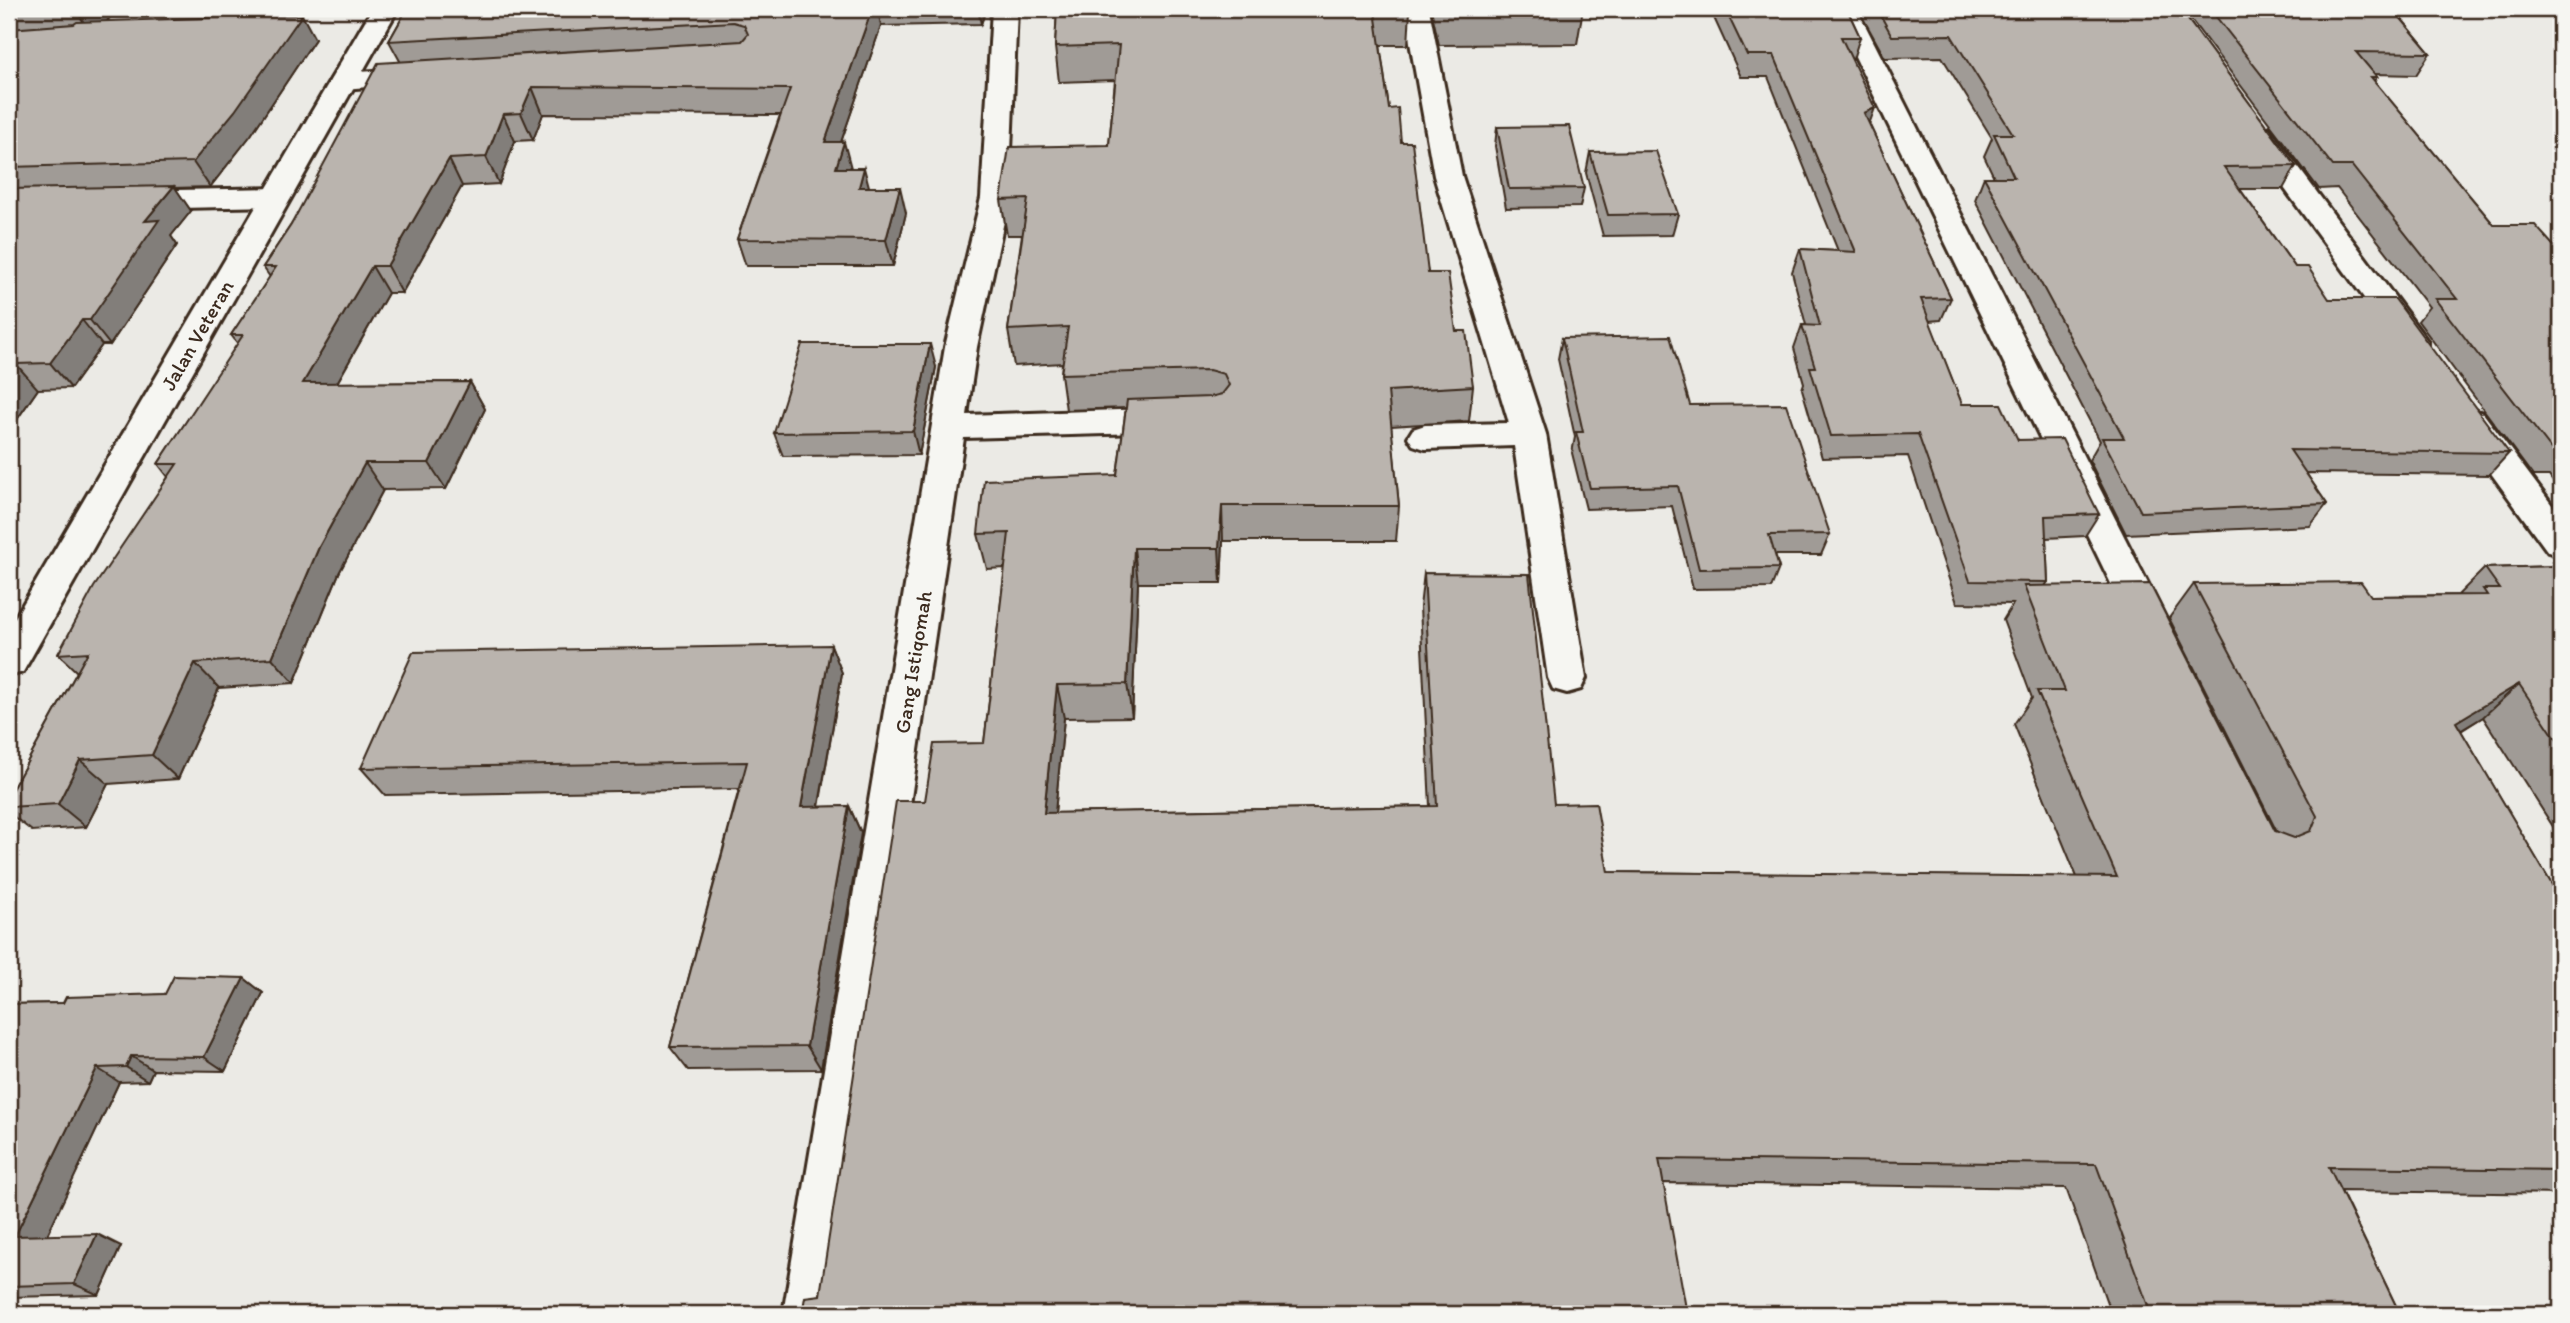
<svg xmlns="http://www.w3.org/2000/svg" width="2570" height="1323" font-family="Itim,sans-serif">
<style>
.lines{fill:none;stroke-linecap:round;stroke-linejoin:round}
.minor-casing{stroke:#3b2a1e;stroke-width:6}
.major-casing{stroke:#3b2a1e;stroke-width:6}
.path{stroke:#3b2a1e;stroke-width:4.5;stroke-dasharray:2 5;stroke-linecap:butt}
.minor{fill:#f6f6f2;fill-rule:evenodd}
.major{fill:#f6f6f2;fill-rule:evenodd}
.wall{fill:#a09b96;stroke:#3b2a1e;stroke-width:2}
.shaded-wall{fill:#827e7a;stroke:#3b2a1e;stroke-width:2}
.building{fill:#bab4ae;stroke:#3b2a1e;stroke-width:2}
.labels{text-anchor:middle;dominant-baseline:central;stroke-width:6;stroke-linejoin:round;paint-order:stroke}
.street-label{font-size:21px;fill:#3b2a1e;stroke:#f6f6f2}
</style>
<rect width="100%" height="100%" fill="#ebeae5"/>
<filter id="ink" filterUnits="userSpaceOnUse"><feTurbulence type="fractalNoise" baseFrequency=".0143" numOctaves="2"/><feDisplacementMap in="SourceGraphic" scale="14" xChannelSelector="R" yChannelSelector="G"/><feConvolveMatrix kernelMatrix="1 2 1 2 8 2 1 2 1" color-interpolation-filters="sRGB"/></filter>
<g filter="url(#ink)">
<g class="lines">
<defs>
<g id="minor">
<path d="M992,9h25l-8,189 -32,149 -10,68 211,-7 12,4 5,8 -5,8 -12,4 -214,6 -129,876h-52l162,-967 36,-149z"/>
<path d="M1404,9h25l33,167 84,258 40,244 -5,11 -14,4 -14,-4 -5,-11 -34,-232 -89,3 -12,-4 -5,-8 5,-8 12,-4 84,-2 -75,-247z"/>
<path d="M1832,9h25l315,622 -6,10 -13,5 -13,-5 -6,-10z"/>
<path d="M422,68l9,2 4,6 -4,6 -88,7 -9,-2 -4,-6 4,-6 9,-2z"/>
<path d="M2259,126l10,2 154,207 5,7 -5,7 -11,3 -11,-3 -156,-215 4,-6z"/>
<path d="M277,188l10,3 4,6 -4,6 -10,3 -147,3 -10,-3 -4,-6 4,-6 10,-3z"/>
<path d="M2471,409l12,4 78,104v39l-13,-4 -89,-123 -5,-8 5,-8z"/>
</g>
<path id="major" d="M372,9h26l-375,663 -14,4v-48z"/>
</defs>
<use href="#minor" class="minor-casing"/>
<use href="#major" class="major-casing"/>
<path class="path" d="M9,543l11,-1"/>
<use href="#minor" class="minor"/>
<use href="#major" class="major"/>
</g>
<g class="wall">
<path d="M9,9h107l1,1 -11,11 209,18 -64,96 -41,52 -35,1 16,23 -20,25 6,9 -67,100h-8l-31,43 -33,1 -29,42z"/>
<path d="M407,9h579l-5,15 -100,2 -40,116 9,26 19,19 37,26 -13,53h-147l-9,-27 43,-124 -237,-1 -10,26 -18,1 -16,43 -37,2 -60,107h-14l-51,90 133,-1 15,27 -39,80 -63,1 -44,83 -45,110 -75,5 -41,91 -70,5 -22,43 -54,4 -23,-18v-18l68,-123 -19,-18 110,-177 -10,-13 80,-120 -7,-9 39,-58 -7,-10 137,-206 -11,-20z"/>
<path d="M1057,9l353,2 -2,34h-28l9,64 12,33 27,131 28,58 17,55 -4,35 -78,5 8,80 -3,35h-173l-2,42h-83l-6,134 -68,1 -9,95 375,-7 -10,-199 4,-34 130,231 54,68 469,5 -63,-153 18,-26 -29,-78 10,-16 -56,-1 -49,-147 -86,2 -20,-69 2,-6 -10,-35 8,-23h4l-14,-53 8,-23 38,2 -70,-174h-27l-31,-68h137l13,28 -7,22h-2l18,65 82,174 -10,22 -12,1 33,83 56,36 81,74 -14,22 -39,2 2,44 -3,4 230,245 2,1 -108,-214 25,-34 177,12 87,-1 27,-27 76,-2v273l-78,-122 -22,14 100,169v294l-220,-3 59,123h-289l-45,-126 -403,-5 -843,112 105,-494 59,-58 21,-175 -18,1 -9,-35 139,-59 9,-67 -60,2 -5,-36 1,-11 -48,3 -6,-36 14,-95h-15l-6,-35 108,-55 6,-65 -56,2 -4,-35z"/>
<path d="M1431,9h152l-6,35 -138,1z"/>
<path d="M1858,9h322l116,157 -13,23h-43l55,78 34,32 180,154 -20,22 -183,-2 21,31 -17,22 -184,8 -37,-74 11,-19 -125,-241 9,-23h10l-10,-21 8,-18 -50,-81 -57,1z"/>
<path d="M2183,9h215l-2,3 34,41 -14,22 -41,-1 2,3 -3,4 120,144 67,29v240l-12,-18h-16l-115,-155 11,-14 -92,-119 -18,1z"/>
<path d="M1497,127l87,61 -4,19 -74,1 -11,-62z"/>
<path d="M1590,152l88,62 -6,21 -69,1 -17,-63z"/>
<path d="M1562,338l128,67 140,129 -9,21h-46l4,13 -8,20 -78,1 -21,-83 -86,3 -14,-56 3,-16 -17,-78z"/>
<path d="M936,367l-17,88 -136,1 -9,-23z"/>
<path d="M831,645l11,28 -23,134 30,-1 12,27 -40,236 -133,1 -18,-23 69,-258 -354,6 -24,-27z"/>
<path d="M244,978l19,15 -38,78 -72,-1 -5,11 -29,1 -73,154 75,10 -22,49 -90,2v-293l54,-1 102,-9z"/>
</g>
<g class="shaded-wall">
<path d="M80,9h36l1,1 -24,26 -16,-24z"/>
<path d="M872,9h6l3,17 -49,142 -7,-26z"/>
<path d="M978,9h8l-5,15z"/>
<path d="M302,15l13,24 -64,96 -41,52 -17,-25z"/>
<path d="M532,87l11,27 -10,26 -12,-27z"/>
<path d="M1875,108l-8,22 -3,-17z"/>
<path d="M503,114l12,27 -16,43 -13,-27z"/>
<path d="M844,142l7,26h-15z"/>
<path d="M449,159l13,27 -60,107 -15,-27z"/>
<path d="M864,168l7,26 -12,-7z"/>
<path d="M174,186l17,25 -20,25 6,9 -67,100 -20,-25 55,-99z"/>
<path d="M900,187l6,26 -13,53 -7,-26z"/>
<path d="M372,266l16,27 -66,116 -19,-26z"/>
<path d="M82,320l20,25 -31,43 -21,-25z"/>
<path d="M930,344l6,23 -17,88 -6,-24z"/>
<path d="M16,364l22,25 -29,42v-57z"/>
<path d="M470,382l15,27 -39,80 -17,-26z"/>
<path d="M365,463l18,27 -44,83 -45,110 -22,-25 47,-111z"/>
<path d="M1222,506l1,35 -2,42 -2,-35z"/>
<path d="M1134,548l4,35 -6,134 -5,-33z"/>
<path d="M831,645l11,28 -28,160 -13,-26z"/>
<path d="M195,663l24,25 -41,91 -26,-24z"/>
<path d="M2519,684l-36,33 -63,38 36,-33z"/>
<path d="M1057,685l7,33 -12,126 -8,-31z"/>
<path d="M80,760l28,24 -22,43 -28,-23z"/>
<path d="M849,806l12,27 -40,236 -14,-23z"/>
<path d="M244,978l19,15 -38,78 -21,-14z"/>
<path d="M131,1056l22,14 -5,11 -22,-14z"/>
<path d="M97,1068l22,14 -78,166 -26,-12z"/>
<path d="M97,1234l24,12 -22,49 -25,-11z"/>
</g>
<g class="building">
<path d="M407,9h465l-47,133h19l-8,26h28l-5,19h41l-14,53 -149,-1 53,-150 -258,-2 -11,26 -18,1 -17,43 -37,2 -62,107h-15l-69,117 167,-1 -41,81h-64l-46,84 -47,111 -77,5 -43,92 -72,5 -22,44 -49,3v-12l79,-143 -30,2 36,-67 83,-123h-19l85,-129h-12l45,-68h-13l28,-42 87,-162 364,-22 6,-7 -4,-9 -11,-3 -344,19z"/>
<path d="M1057,9h353v2h-35l14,98 9,-1 3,34h11l16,131h20l8,58h10l7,55 -85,5 11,115h-177l-3,42h-85l-7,136 -70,1 -13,128 393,-7 -13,-233 105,1 25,230 42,-1 12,69 509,5 -80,-186h28l-41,-105 126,-2 125,247 19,7 17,-7 6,-15 -123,-232 167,-2 10,14 116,-1 -4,-6h17l-15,-21 76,-2v180l-42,-62 -63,38 105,178v270l-232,-3 71,147h-249l-55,-150 -437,-5 28,155h-885l3,-17 15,-2 76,-494h29l9,-57 50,-1 25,-210 -31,1 6,-54 133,-5 10,-75 83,-3 12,-3 7,-9 -5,-11 -15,-4 -148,4 7,-47 -60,3 20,-131 -27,1 8,-53 100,-2 10,-100 -64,2z"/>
<path d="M1441,9h142l-141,1z"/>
<path d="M1725,9h122l13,28h-19l34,71 -11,5 87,185 -30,1 41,105h39l17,36 44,-1 37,75 -54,2 3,66 -78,-1 -52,-147 -87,2 -21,-69h5l-13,-42 18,1 -20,-77 56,3 -82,-197h-27z"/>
<path d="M1877,9h303l116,157 -72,1 71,100h13l21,32h66l114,154 -219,-3 37,54 -186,8 -39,-74h22l-140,-261h30l-20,-43h19l-62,-99 -59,1z"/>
<path d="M2210,9h183l37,44 -74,-1 21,25h-6l123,148h41l26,29v199h-7l-119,-154h22l-105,-133h-19z"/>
<path d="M302,15l-67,96 -42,51 -184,5v-138l65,-5 3,-2z"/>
<path d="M1569,126l15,62 -75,1 -12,-62z"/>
<path d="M1656,151l22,63 -70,1 -18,-63z"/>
<path d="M174,186l-29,35 14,-1 -69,100h-8l-32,43 -34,1 -7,10v-185z"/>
<path d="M1670,336l20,69 96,-1 44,130 -61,1 10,33 -80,1 -21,-83 -88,2 -14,-56h7l-21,-94z"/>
<path d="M802,344h128l-17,87 -139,2z"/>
<path d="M831,645l-30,162 48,-1 -42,240 -137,1 77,-285 -386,6 52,-116z"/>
<path d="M174,976l70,2 -40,79 -73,-1 -5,11 -29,1 -82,168 82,-2 -23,50 -65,2v-282l54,-1 3,-6 99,-3z"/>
</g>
</g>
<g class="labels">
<g class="street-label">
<text transform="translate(197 335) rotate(-60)">Jalan Veteran</text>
<text transform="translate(913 662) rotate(-81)">Gang Istiqomah</text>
</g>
</g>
<rect width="2570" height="1323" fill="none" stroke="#f6f6f2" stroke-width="35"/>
<rect x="18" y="18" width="2535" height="1288" fill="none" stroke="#3b2a1e" stroke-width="2.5" filter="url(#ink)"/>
</svg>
